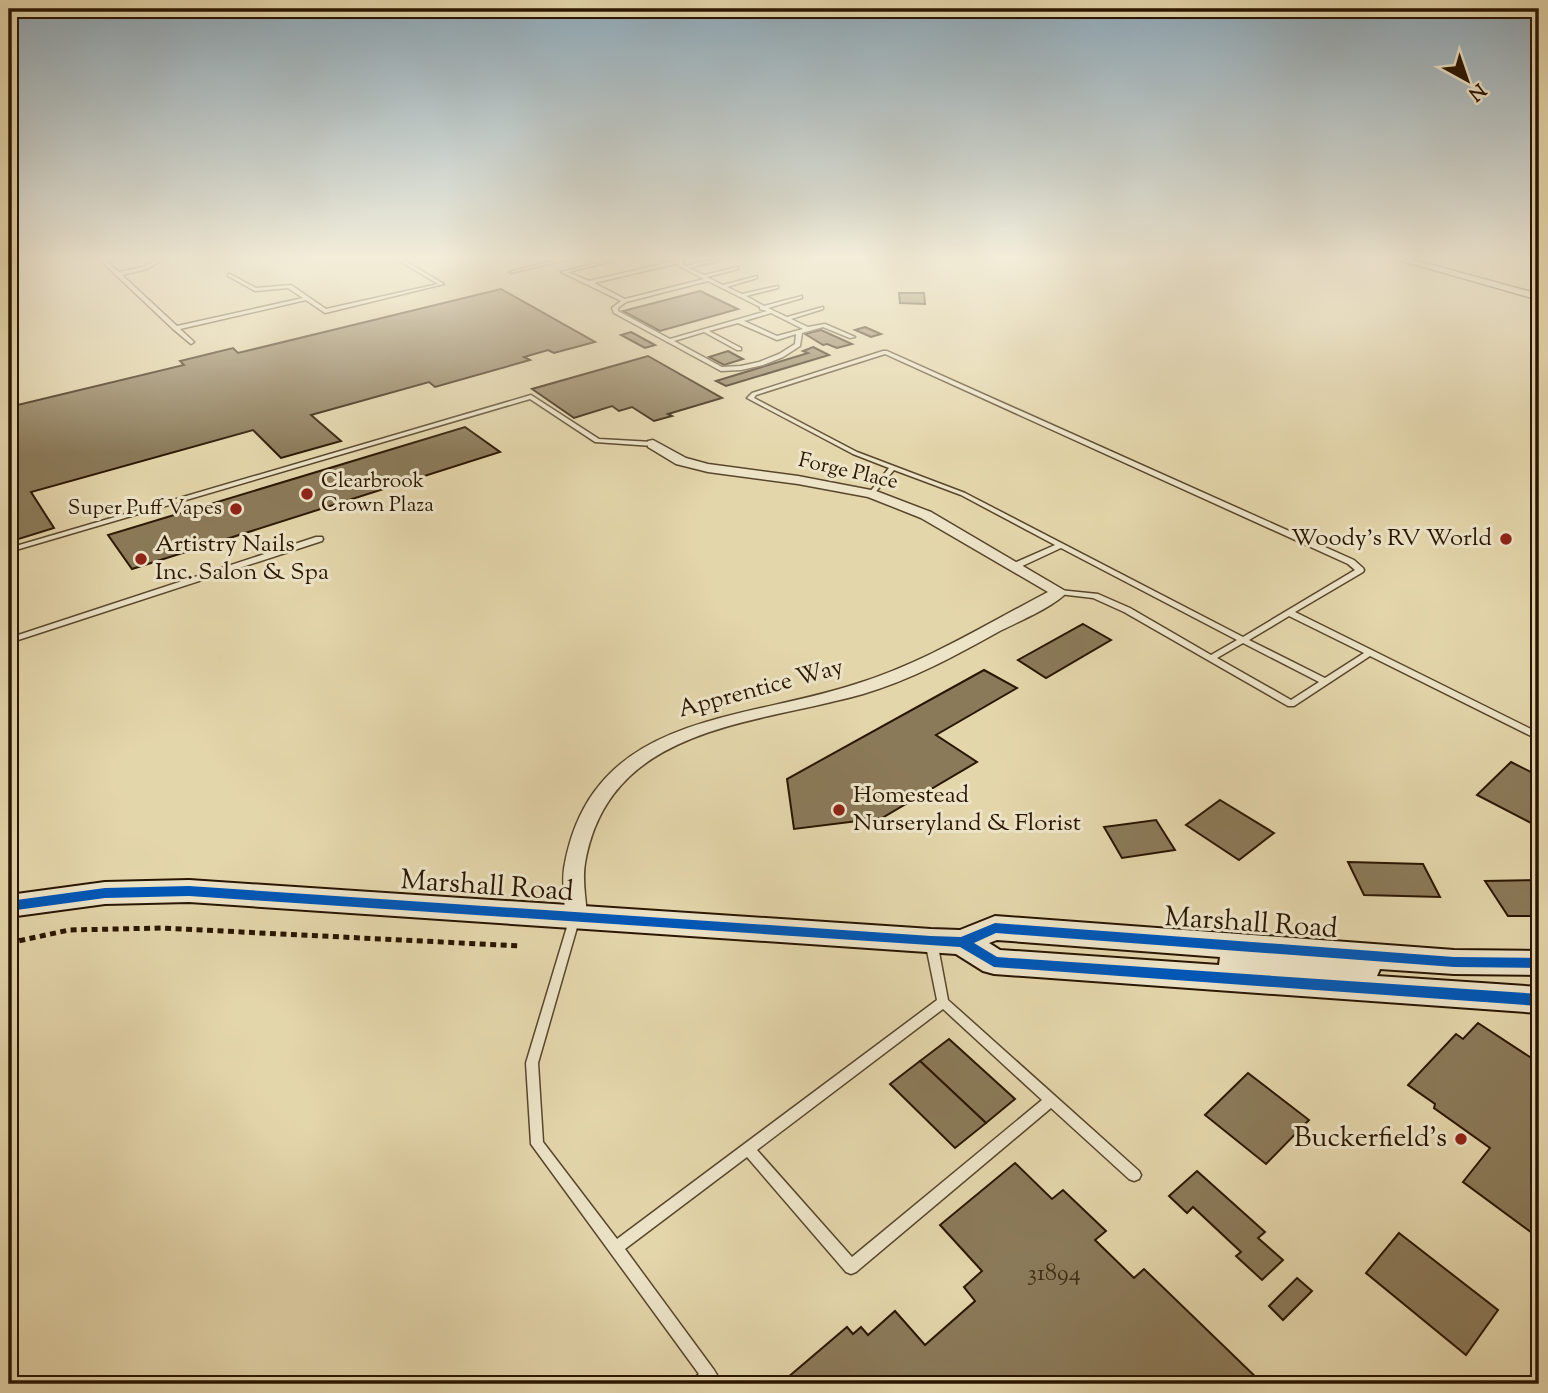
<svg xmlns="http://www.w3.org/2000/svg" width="1548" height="1393" font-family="'Sorts Mill Goudy',serif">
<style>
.building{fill:#8b7a59;stroke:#2a1600;stroke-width:2}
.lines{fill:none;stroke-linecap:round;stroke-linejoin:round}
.service-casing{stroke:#58462b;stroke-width:3}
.minor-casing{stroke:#58462b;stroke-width:3}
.secondary-casing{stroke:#2a1600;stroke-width:4}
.path{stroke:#2a1600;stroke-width:5;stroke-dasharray:6 4.5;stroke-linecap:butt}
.service{fill:#ede4c8;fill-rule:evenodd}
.minor{fill:#ede4c8;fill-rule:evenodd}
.secondary{fill:#ede4c8;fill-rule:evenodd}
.cycleway-casing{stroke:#ede4c8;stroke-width:5}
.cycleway{fill:#0057b8;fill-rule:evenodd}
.poi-dot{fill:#8f2418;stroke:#ede4c8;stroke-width:2.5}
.labels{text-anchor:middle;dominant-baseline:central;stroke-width:6;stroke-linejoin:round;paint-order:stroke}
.far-street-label{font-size:21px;fill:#2a1600;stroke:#ede4c8}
.far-poi-label{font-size:21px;fill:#2a1600;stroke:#ede4c8;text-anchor:start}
.poi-label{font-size:24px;fill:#2a1600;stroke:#ede4c8;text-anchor:start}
.street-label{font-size:24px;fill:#2a1600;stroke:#ede4c8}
.near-number-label{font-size:24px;fill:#422f16}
.near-street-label{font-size:28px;fill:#2a1600;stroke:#ede4c8}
.near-poi-label{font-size:28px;fill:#2a1600;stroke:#ede4c8;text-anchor:end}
</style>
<rect width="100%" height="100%" fill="#e4d6ab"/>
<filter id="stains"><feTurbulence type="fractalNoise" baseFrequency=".00286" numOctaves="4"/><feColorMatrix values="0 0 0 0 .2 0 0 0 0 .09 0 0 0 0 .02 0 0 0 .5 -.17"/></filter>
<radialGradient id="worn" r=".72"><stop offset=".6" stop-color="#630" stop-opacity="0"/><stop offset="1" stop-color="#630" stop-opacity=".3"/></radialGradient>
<g class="building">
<path d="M501,289l94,53 -41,11 -6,-3 -24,7 6,3 -95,27 -6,-5 -118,33 30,26 -60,17 -28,-28 -222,62 23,36 -45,14v-135l175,-42 -4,-4 53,-13 5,5z"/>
<path d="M700,291l38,18 -78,22 -37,-20z"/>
<path d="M899,293h25l1,11 -25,-1z"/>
<path d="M865,327l16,7 -10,3 -16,-7z"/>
<path d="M821,330l31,14 -15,4 -10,-4 -4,1 -18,-11z"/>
<path d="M631,332l24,13 -10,3 -24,-13z"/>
<path d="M813,347l16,8 -103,31 -10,-5 92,-28 -5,-2z"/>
<path d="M728,351l15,8 -19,6 -15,-8z"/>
<path d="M648,356l74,42 -54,16 4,2 -18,5 -22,-14 -13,4 -7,-5 -38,12 -42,-29z"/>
<path d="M465,427l35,25 -368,117 -24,-34z"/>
<path d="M1083,624l28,16 -65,38 -28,-18z"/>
<path d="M984,670l33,18 -81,47 41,27 -95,56 -88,11 -7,-50z"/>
<path d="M1511,762l28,14v51l-62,-32z"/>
<path d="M1220,800l54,33 -35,27 -53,-35z"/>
<path d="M1156,820l19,30 -53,8 -18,-31z"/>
<path d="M1348,862l75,2 17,33 -76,-2z"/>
<path d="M1539,880v36h-31l-23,-35z"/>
<path d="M1478,1023l61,40v175l-76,-56 27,-34 -56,-40 1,-4 -27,-19 48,-51 7,5z"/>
<path d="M949,1039l66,60 -29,24 -66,-62z"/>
<path d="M920,1061l66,62 -31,25 -65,-64z"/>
<path d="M1248,1073l61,47 -43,44 -61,-49z"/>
<path d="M1015,1163l37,36 11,-9 43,41 -11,9 39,38 10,-9 119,115h-483l67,-57 6,7 8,-7 7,8 27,-24 30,34 50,-44 -11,-14 18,-16 -42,-46z"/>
<path d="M1197,1171l68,61 -7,6 25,22 -21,20 -26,-24 5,-4 -48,-45 -6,6 -18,-17z"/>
<path d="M1399,1233l99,77 -32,45 -100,-82z"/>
<path d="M1297,1278l15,13 -29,29 -14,-14z"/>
</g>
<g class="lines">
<defs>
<g id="service">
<path d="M160,258h5l-18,11 -25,6 55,51 126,-28 -15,-10 -33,3 -27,-15v-2h2l26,14 35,-3 35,24 112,-25 -43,-26h5l44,26 -119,29 -19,-13 -126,29 13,12 1,1 -3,2 -18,-15 -72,-68 4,-1 14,12 24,-5z"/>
<path d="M566,258h7l-62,15 -2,-1z"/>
<path d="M618,258h7l-57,14 21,9 90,-21 3,-2 2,1 -1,6 2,1 31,-7h2v2l-29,7 15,7 34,-8v2l-31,8 16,8 34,-9v2l-30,9 15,7 36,-8v2l-32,8 18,10 38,-10v2l-34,10 19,9 36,-10v2l-32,10 17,8 17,-3 30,13 -5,1 -27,-11 -21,6 -2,13 -17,11 -20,8 -22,5 -20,1 -107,-58 -2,-5 9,-7 -60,-29zM679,263v3l25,13 -79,20 -31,-16zM708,281l52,26v2l7,2 -97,28 -52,-28v-3l8,-6zM771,313l32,16 -26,7 -33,-15zM738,323l39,17 19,-6 -1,10 -16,10 -20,8 -18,4 -19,1 -48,-26 30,-9 33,18h4v-2l-32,-17z"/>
<path d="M883,351h4l467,209 9,8 1,2 -1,2 -68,40 244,121v7l-169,-84 -76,50h-6l-164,-94 -31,-14 -34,-4 -4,-2 4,-2 39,4 32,14 81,47 26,-15 -176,-92 -43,20h-6l-1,-2 1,-2 43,-19 -94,-50 -67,-25 -21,25h-4v-2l20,-25 -36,-14 -106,-56 5,-5zM885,354l463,210 7,6 -112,67 -278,-144 -108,-41 -103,-54 2,-3zM1289,616l75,37 -39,25 -76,-38zM1243,643l76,39 -28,18 -74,-42z"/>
<path d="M531,395l68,44 54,3 3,2 -3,2 -58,-4 -65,-43 -521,153v-4z"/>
<path d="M316,537h6l1,2 -1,2 -313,102v-5z"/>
<path d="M9,606h4l1,2 -2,3h-3z"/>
<path d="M575,913l4,1 1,3 -42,146 5,79 74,97 320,-239 -12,-59 2,-3 4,-1 4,1 2,3 11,59 191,171 2,4 -2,4 -5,2 -5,-2 -78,-71 -195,164 -5,2 -5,-2 -99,-115 -122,92 89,121 3,5c-5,12 -15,9 -26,9l2,-5 6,-5 -168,-230 -5,-81 44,-146 1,-3zM943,1009l99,91 -190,157 -95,-107z"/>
</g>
<g id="minor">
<path d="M1392,258h14l133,36v6z"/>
<path d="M653,440l33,18 22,6 90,12 78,15 55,21 136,80c-13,15 -50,30 -69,40 -43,24 -87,48 -135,62 -109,31 -254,31 -278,169 -3,17 1,36 2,53l-3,6 -8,2 -8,-2 -3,-6c0,-17 -4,-36 0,-53 29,-150 175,-141 291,-179 68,-21 129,-59 192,-92l-127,-74 -53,-21 -70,-13 -90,-12 -32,-8 -28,-17v-6z"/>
</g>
<path id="secondary" d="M189,880l742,49 29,1 35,-14 459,34 85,1v24l-85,-1 -74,-5 -3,7 162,11v26l-545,-39 -11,-3 -27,-17 -767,-52 -84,2 -96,13v-22l96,-13zM997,940l223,17 -1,8 -219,-15 -11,-7z"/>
</defs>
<use href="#service" class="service-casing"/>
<use href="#minor" class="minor-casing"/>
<use href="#secondary" class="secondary-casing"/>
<path class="path" d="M9,943l60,-13 93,-2 359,18"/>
<use href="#service" class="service"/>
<use href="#minor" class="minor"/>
<use href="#secondary" class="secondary"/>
<defs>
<path id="cycleway" d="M189,886l742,50 30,1 34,-14 459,34 85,1v10l-85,-1 -458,-34 -22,10 23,14 542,37v12l-545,-39 -34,-20 -771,-51 -84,2 -96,13v-10l96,-13z"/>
</defs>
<use href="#cycleway" class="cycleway-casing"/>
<use href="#cycleway" class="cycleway"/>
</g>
<linearGradient id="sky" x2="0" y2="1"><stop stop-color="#8da8b8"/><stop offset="0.57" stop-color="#f3edd9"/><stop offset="1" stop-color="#f3edd9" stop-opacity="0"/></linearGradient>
<rect width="1548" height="453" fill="url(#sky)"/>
<g class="poi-dot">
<circle cx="307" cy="494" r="7"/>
<circle cx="236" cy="509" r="7"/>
<circle cx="1506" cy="539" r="7"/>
<circle cx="141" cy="559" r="7"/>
<circle cx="839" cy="810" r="7"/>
<circle cx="1461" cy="1139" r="7"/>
</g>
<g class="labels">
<g class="far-street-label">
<text transform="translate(848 472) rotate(13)">Forge Place</text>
</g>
<g class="far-poi-label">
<text x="321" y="482">Clearbrook<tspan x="321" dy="24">Crown Plaza</tspan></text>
<text x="222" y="509" text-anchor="end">Super Puff Vapes</text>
</g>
<g class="poi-label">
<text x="1492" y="539" text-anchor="end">Woody's RV World</text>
<text x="155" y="545">Artistry Nails<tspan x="155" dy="28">Inc. Salon &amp; Spa</tspan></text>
<text x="853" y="796">Homestead<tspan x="853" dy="28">Nurseryland &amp; Florist</tspan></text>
</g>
<g class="street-label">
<text transform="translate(761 689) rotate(-15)">Apprentice Way</text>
</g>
<g class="near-number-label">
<text x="1054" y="1274">31894</text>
</g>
<g class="near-street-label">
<text transform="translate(487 887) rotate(4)">Marshall Road</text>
<text transform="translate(1251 924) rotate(4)">Marshall Road</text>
</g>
<g class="near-poi-label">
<text x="1447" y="1139">Buckerfield's</text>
</g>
</g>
<rect width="1548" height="1393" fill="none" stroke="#e4d6ab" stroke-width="35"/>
<rect x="10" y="10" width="1527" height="1372" fill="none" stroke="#2a1600" stroke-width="3.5"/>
<rect x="18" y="18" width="1513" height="1358" fill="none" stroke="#2a1600" stroke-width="2"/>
<g transform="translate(1467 80) rotate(140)" stroke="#ede4c8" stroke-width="5" paint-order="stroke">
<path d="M0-5L12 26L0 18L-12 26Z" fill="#2a1600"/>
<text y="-10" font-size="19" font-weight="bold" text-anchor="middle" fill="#2a1600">N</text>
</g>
<rect width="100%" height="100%" filter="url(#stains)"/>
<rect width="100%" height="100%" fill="url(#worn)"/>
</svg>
